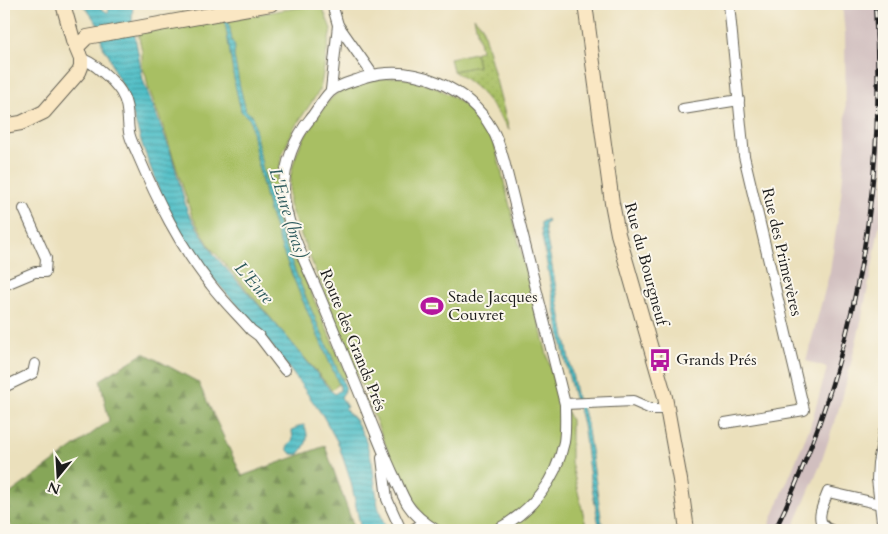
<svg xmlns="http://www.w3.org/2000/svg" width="888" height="534" font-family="Cardo,serif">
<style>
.industrial{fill:#d1bfbf}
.grass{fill:url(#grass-dots);stroke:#626e40}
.forest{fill:url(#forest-firs);stroke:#51613a}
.green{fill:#a8bf63;stroke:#626e40}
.water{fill:url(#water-rules);stroke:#366e72}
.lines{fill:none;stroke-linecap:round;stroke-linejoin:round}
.street-casing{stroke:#646154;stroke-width:12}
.secondary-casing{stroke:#646154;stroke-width:16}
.street{stroke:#fff;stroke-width:10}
.secondary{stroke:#fae7c3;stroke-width:14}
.rail-casing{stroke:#1c1c1c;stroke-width:4.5}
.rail{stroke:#fbf7ec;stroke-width:2.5;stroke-dasharray:8;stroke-linecap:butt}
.labels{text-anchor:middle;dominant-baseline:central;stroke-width:4;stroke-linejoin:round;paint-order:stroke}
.street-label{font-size:16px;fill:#1c1c1c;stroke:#fbf7ec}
.poi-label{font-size:16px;fill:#1c1c1c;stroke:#fbf7ec;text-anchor:start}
.water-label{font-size:18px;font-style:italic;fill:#315d60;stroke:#fbf7ec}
</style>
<defs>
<pattern id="grass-dots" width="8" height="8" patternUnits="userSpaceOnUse" patternTransform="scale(1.25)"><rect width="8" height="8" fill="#a8bf63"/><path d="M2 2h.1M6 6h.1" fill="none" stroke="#90a455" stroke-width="1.8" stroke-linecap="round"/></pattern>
<pattern id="forest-firs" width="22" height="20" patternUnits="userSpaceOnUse" patternTransform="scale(1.25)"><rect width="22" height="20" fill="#86a659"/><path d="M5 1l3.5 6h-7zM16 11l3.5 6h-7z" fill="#6d8649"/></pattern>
<pattern id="water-rules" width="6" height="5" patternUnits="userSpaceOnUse" patternTransform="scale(1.25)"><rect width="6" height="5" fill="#51bfc7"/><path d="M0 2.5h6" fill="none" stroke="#429aa1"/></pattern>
</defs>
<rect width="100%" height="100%" fill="#fbf7ec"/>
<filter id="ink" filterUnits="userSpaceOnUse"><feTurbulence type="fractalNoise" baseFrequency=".02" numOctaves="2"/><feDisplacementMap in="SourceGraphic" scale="10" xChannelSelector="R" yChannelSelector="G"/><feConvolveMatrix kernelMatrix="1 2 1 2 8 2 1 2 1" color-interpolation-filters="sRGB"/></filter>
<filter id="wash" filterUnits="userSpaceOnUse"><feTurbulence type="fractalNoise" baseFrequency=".0096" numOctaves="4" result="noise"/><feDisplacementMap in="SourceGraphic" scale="20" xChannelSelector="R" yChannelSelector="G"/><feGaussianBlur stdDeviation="1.12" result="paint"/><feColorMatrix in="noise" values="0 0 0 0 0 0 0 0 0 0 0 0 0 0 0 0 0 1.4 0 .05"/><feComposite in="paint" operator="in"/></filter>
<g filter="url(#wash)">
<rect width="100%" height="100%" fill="#ebe0bc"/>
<path class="industrial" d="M842,4h42v175l-3,37 -9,52 -13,63 -17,68 -22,67 -28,64h-25l43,-103 17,-59 -21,-7 24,-90 11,-75 5,-53 -1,-109z"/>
<path class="grass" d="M474,17l8,9 27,104c-17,-26 -29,-43 -56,-59l25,-5 -3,-13 6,-3z"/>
<path class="forest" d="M144,353l54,29 44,94 83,-30 30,84h-343l-8,-19v-13l105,-77 -9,-41z"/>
<g class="green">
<path d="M321,4l10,25 -11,61 -26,38 -12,27 -6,32 30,94 41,95 -15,14 -121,-142 -19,-32 -26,-81 -18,-48 -2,-11 -4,-10v-15l-4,-18z"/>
<path d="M475,53l3,13 -25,5 -3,-13z"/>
<path d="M400,77c47,10 68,25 94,65l62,249 15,29v42l16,68h-170l5,-17 -20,-27 -113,-281c-1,-36 8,-60 29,-89 6,-9 13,-20 23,-25 18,-10 39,-13 59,-14z"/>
</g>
<g class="water">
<path d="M80,4h15l13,9 2,-9h23l-1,16 11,60 27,70 18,63 27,43 72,81 44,54 4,3 5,-4v-3l-41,-95 -16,-40 -14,-41 -11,-46 -8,-45 -9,-9 -6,-26 -10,-63v-5h3l4,24 3,6 -1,9 6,31 6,24 7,5c5,33 12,65 21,97 19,59 46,116 71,173v5l-4,6 6,10 -2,2 11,12 9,17 7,24 6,44 8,24h-25l-10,-48 -13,-39 -15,-27 -26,-37 -35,-46 -14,-12 -2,-6 -36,-40 -20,-28 -27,-46 -20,-54 -18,-57 -11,-19 -5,-16 -6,-7 -5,-23 -12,-17z"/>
<path d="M547,219l1,3 -3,2v5c11,57 20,113 32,169l5,9 5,17 16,106h-3c-4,-22 -9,-44 -12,-66 -3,-23 -3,-45 -14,-66 -14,-55 -23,-112 -33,-168v-8z"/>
<path d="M304,425c6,12 3,19 -5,29 -7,1 -10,0 -12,-7l6,-7 -1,-9 6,-5z"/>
</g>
</g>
<g filter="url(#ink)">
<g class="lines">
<defs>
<g id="street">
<path d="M332,4l6,21 35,50"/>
<path d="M81,54v5c12,2 33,22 40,33 8,13 6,25 8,40 1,7 5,14 8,21 20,47 42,92 74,132 12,16 27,30 40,45l8,6 26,34"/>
<path d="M331,90l7,-65"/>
<path d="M683,109l56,-9"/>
<path d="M4,285l31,-13h10l1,-14 -22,-49"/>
<path d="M4,387l29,-14 2,-9"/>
<path d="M565,404l68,-3 18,8h16"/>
<path d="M725,423l79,-13 -60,-254 -15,-152"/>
<path d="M382,458l5,41 14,31"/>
<path d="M412,530l12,-7"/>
<path d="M436,530c-11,-7 -21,-14 -28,-25 -6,-9 -10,-21 -15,-31 -13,-28 -24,-58 -36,-87 -13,-32 -26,-63 -39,-95 -12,-28 -35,-73 -34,-103 0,-25 11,-52 26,-70 7,-9 13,-20 20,-27 9,-8 25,-11 35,-15 48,-14 103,10 127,52 6,10 9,21 12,32l61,243c0,12 1,26 -1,38 -8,39 -33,70 -68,88"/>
<path d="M831,530c-19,-6 -8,-25 -3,-38l52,12"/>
<path d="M883,530l-6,-51 1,-16 6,-31"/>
</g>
<g id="secondary">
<path d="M585,4l27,199 6,31 47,163 15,83 7,50"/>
<path d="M73,41l3,3h4l7,-7 184,-33"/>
<path d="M4,126l17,-3 23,-11 35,-40 2,-5v-8l-8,-19 -10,-36"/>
</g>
</defs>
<use href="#street" class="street-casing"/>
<use href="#secondary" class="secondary-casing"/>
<use href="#street" class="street"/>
<use href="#secondary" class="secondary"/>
<defs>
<path id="rail" d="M775,530c79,-164 113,-344 100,-526"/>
</defs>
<use href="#rail" class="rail-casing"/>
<use href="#rail" class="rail"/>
</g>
</g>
<defs>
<symbol id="stadium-bare" viewBox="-9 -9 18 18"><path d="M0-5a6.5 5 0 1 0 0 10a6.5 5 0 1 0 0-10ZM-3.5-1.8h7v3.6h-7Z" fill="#b5179e" stroke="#fbf7ec" stroke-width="2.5" paint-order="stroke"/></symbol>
<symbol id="bus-bare" viewBox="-9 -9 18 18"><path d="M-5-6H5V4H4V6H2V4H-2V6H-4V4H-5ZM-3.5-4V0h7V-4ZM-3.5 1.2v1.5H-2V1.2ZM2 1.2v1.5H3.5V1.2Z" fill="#b5179e" stroke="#fbf7ec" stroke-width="2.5" paint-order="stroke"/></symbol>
</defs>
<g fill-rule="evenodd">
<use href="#stadium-bare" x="416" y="290" width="32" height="32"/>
<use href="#bus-bare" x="644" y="344" width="32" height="32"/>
</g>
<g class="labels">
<g class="street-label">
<text transform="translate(782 252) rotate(77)">Rue des Primevères</text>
<text transform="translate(646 264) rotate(75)">Rue du Bourgneuf</text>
<text transform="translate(353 340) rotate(68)">Route des Grands Prés</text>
</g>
<g class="poi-label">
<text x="448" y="297">Stade Jacques<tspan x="448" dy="18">Couvret</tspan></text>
<text x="676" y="360">Grands Prés</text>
</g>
<g class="water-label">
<text transform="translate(288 213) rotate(73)">L'Eure (bras)</text>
<text transform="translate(254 283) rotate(49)">L'Eure</text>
</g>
</g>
<rect width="888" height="534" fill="none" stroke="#fbf7ec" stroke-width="20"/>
<g transform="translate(58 476) rotate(198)" stroke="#fbf7ec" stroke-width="4" paint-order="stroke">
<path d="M0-4L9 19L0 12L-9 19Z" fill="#1c1c1c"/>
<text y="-8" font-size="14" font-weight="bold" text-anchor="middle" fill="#1c1c1c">N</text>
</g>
</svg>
